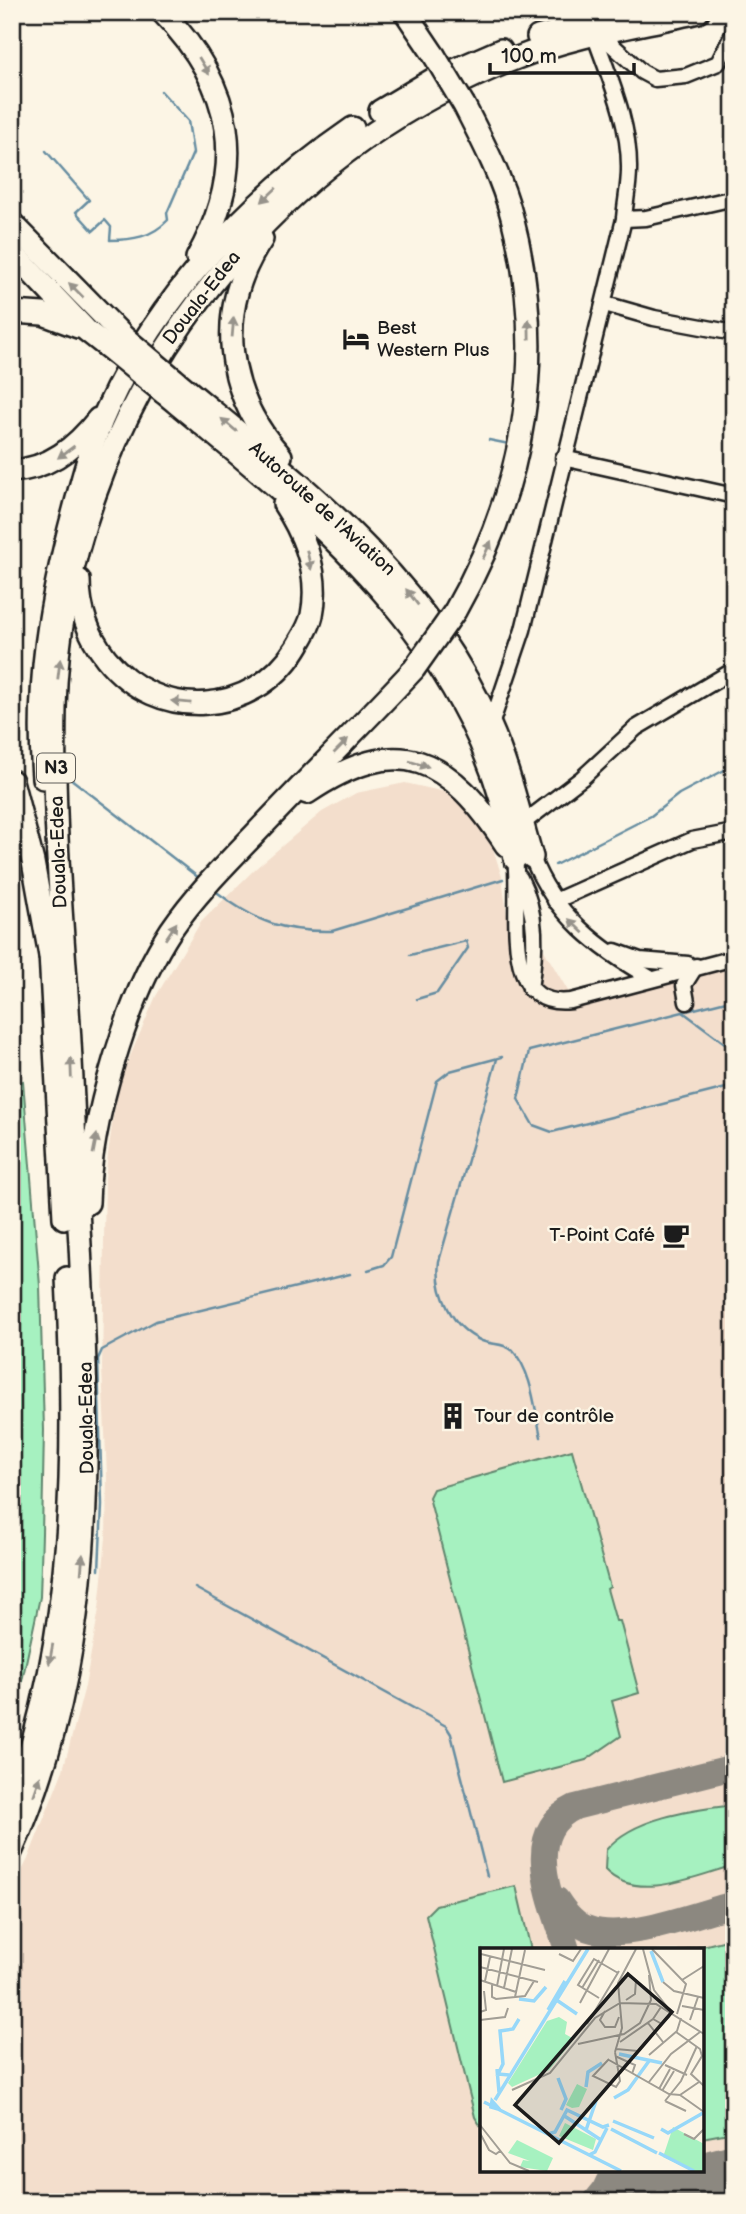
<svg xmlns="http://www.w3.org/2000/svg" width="746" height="2214" font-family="'Balsamiq Sans',sans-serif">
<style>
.built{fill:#f3decc;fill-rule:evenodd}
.green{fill:#a6f1c0;stroke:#61866e;stroke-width:2}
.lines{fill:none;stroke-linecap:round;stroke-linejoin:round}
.stream{stroke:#668da1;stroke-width:2.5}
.taxiway{stroke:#8c8880;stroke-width:26}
.runway{stroke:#8c8880;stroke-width:65}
.minor-casing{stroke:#1c1c1c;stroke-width:19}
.highway-casing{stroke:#1c1c1c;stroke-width:26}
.minor{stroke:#fcf5e5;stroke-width:14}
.highway{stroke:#fcf5e5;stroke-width:21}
.highway-bridge-casing{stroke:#1c1c1c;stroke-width:26;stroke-linecap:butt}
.highway-bridge{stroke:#fcf5e5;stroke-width:21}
.oneway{fill:#97938b}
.labels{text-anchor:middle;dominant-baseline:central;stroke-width:5;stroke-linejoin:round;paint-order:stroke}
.shield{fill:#fcf5e5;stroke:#5f5d58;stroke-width:2}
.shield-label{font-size:18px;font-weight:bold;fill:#1c1c1c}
.street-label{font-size:19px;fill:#1c1c1c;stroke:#fcf5e5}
.poi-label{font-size:19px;fill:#1c1c1c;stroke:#fcf5e5;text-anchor:start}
.inset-river{fill:none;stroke:#97d8f9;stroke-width:3.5}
.inset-road{fill:none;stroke:#a29e95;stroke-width:2}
.view{fill:#1c1c1c;fill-opacity:0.15;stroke:#1c1c1c;stroke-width:3.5}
.inset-edge{fill:none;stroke:#1c1c1c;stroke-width:3.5}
</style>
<rect width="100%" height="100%" fill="#fcf5e5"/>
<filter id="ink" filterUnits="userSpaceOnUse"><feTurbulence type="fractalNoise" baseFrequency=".0143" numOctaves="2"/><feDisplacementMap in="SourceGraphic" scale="14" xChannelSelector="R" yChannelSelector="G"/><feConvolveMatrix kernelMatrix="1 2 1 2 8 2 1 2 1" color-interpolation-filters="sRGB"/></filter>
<g filter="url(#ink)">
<path class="built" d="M405,783l49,11 35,42 13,41 8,61 28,2 30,51 38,-3 128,-27v1241h-722v-312l16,-31 35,-89 22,-84 14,-77 7,-71 1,-62 -5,-108 3,-190 8,-61 9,-42 34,-79 45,-74 54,-53 67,-57 34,-19zM482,1950h220v220h-220z"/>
<g class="green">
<path d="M23,1081l17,205 4,144 -2,104 -2,63 -28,131v-644z"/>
<path d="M572,1450l38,137 -3,2 9,32h4l19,72 -27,8 9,35 -35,24 -84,22 -73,-285 4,-8z"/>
<path d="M734,1805v60c-38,11 -97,38 -129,5l1,-20c27,-33 88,-40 128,-45z"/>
<path d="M516,1886l15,64h-49v178l-7,-11 -49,-202 10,-10z"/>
<path d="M734,1938v194l-32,6v-188h-15z"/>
</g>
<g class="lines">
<g class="stream">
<path d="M46,151l43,49 -13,12 17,19 12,-11 6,7 -1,13c23,0 42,-3 58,-20l-1,-7 26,-60 -5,-32 -27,-30"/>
<path d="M489,440l20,4"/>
<path d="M66,775l133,103"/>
<path d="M555,865l96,-49 28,-22 55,-29"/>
<path d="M218,893c38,29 65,39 114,38l171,-52"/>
<path d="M410,955l56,-14 2,7 -31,45 -20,6"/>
<path d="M734,999l-205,52 -11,48 15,26 19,7 182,-46"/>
<path d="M683,1012l51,38"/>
<path d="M497,1059l-58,202c-4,32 13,67 43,80 10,4 23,2 31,10 19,20 22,60 28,86"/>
<path d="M368,1270l16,-5 7,-8 46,-176 13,-10 52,-14"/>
<path d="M99,1570l3,-65 -4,-146 4,-9 54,-29 194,-47"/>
<path d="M195,1588l251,138 5,8 36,142"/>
</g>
<g class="taxiway">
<path d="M557,1900c7,11 18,25 32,29 37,13 106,-15 145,-25"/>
<path d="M567,1950c-13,-45 -49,-116 8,-143l159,-40"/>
<path d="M640,2170l29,15 25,2"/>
<path d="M595,2202l9,-11 10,-21"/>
</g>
<path class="runway" d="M636,2202l98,-25"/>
<defs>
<g id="minor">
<path d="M601,35l41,37 13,7 31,-3 32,-13 16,-31"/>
<path d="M624,219l22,-1 88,-20"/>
<path d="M605,304l49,14 80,15"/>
<path d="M563,458l171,38"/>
<path d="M491,725l32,-95 101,-411c1,-16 5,-33 5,-49 1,-46 -19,-91 -34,-133"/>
<path d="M518,827l64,-49 54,-50 98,-58"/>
<path d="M532,857c22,58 67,92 120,122"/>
<path d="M515,859c7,44 -18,151 56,142l163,-43"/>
<path d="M520,878c18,35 16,72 10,111"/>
<path d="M555,901l137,-61 42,-8"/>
<path d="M615,951l25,9 48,4"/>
<path d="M687,1002l-3,-17 12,-19"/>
</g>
<g id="highway">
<path d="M162,12c73,75 86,154 35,246"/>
<path d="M405,12l29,43"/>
<path d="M538,37l93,-25"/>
<path d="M380,111l52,-31 69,-30"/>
<path d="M12,223l113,115"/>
<path d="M262,239c-48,71 -37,155 19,217"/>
<path d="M12,252l75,79 28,22"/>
<path d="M12,312l31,2 35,13"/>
<path d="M174,379c122,102 250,195 316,346 19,42 29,88 42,132"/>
<path d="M164,393c156,128 315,253 351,466"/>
<path d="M12,471c37,-2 64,-24 86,-52"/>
<path d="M79,580c0,29 9,55 27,78 52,65 147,59 190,-10 6,-10 14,-22 16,-33 8,-40 -7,-79 -28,-111"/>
<path d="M455,611c70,-123 93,-256 57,-394 -10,-39 -29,-75 -48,-112"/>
<path d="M43,778c-7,-97 6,-175 31,-268 9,-34 18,-69 33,-101 51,-112 145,-212 246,-281"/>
<path d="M12,781l21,81 17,94"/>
<path d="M307,793c93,-63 142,-35 199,52"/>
<path d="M50,953l14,265"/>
<path d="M88,1203c2,-81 39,-206 83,-273 24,-35 55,-66 84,-96 53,-56 107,-109 159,-165"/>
<path d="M12,1804c63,-163 64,-354 55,-526"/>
<path d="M12,1850c87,-192 78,-400 68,-605 -5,-84 -7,-168 -13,-252 -7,-94 -14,-190 -12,-285 3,-145 57,-292 144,-407 83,-111 189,-193 318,-243 57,-23 121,-32 181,-46"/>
</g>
</defs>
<use href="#minor" class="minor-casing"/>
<use href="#highway" class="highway-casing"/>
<use href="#minor" class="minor"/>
<use href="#highway" class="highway"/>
<defs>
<g id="highway-bridge">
<path d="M434,55l30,50"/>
<path d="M125,338l49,41"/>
<path d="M115,353l49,40"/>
<path d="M414,669l41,-58"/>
</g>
</defs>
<use href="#highway-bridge" class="highway-bridge-casing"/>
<use href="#highway-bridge" class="highway-bridge"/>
</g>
<defs><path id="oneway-solid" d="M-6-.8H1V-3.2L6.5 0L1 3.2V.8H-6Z" transform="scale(1.75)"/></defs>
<g class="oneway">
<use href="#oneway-solid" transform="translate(204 66) rotate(59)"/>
<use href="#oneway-solid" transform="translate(269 195) rotate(137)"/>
<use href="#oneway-solid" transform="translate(76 290) rotate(-135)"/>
<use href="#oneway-solid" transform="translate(233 327) rotate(-85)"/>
<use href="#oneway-solid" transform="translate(529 329) rotate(-91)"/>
<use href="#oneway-solid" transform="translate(229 425) rotate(-140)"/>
<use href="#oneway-solid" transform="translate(66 452) rotate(144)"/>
<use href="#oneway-solid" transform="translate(487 550) rotate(-65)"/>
<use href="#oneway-solid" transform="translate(309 560) rotate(77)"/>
<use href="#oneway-solid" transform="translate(412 597) rotate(-127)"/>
<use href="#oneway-solid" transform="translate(59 669) rotate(-83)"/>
<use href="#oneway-solid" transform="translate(181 702) rotate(-174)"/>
<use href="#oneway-solid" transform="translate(341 746) rotate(-45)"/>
<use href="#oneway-solid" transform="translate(419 764) rotate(16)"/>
<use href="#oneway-solid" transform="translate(576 926) rotate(-136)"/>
<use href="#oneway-solid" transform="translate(171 931) rotate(-56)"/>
<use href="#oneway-solid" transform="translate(71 1068) rotate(-92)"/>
<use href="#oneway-solid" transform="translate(95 1144) rotate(-79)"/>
<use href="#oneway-solid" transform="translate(82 1564) rotate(-85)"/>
<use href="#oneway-solid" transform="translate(51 1654) rotate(100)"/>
<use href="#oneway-solid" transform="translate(37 1786) rotate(-71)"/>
</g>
</g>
<defs>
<symbol id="hotel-bare" viewBox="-9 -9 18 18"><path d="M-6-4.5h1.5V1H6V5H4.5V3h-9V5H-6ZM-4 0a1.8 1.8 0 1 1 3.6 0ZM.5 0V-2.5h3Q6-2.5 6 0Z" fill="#1c1c1c" stroke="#fcf5e5" stroke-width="2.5" paint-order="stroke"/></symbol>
<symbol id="cafe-bare" viewBox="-9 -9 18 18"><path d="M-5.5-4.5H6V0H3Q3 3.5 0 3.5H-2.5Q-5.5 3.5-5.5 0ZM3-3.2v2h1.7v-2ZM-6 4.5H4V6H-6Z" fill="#1c1c1c" stroke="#fcf5e5" stroke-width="2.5" paint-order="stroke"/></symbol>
<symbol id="building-bare" viewBox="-9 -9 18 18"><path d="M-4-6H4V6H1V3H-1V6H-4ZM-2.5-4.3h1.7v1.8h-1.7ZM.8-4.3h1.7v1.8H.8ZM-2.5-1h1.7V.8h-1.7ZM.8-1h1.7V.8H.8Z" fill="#1c1c1c" stroke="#fcf5e5" stroke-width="2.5" paint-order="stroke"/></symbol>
</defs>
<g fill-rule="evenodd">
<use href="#hotel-bare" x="337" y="320" width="38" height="38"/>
<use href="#cafe-bare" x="657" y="1216" width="38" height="38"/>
<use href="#building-bare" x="434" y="1397" width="38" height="38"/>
</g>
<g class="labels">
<rect class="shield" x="37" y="753.5" width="38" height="29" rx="5"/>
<g class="shield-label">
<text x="56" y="768">N3</text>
</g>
<g class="street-label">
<text transform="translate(202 298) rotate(-52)">Douala-Edea</text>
<text transform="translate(322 509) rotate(42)">Autoroute de l'Aviation</text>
<text transform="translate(59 852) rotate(-92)">Douala-Edea</text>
<text transform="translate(87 1418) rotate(-91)">Douala-Edea</text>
</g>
<g class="poi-label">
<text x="377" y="328">Best<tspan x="377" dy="22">Western Plus</tspan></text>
<text x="655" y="1235" text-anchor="end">T-Point Café</text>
<text x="474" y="1416">Tour de contrôle</text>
</g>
</g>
<g transform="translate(480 1948)">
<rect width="224" height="224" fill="#fcf5e5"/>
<path d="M79,69l8,5 -2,12 9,5 -25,31 -37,17 -4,-4 39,-62zM97,136l10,5 -8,18 -7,1 -6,-3zM85,175l31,16 -3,11 -34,-14zM193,179l31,17v27h-11l-30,-14zM37,192l36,18 -6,13 -27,-4 3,-7 7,1 -22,-8z" fill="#a6f1c0"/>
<path class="inset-river" d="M171,3l12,31M39,51l15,2 12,-14M78,53l19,13M68,62l17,-29M139,106l43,9M17,121l2,23M29,127l-11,-1 5,-10 -3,-33 13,-2 6,-10M78,130l8,21 -5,11M106,139l2,-15 14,-9M134,150l14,-8 21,-29M15,152l93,-151M4,154l137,69M18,161l-7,-2 1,-6 8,9M83,167l38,25M133,173l41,17M131,181l46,24M181,181l7,4 35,-20M106,182l10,-29M68,186l7,-2 12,-22 36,17 6,-2M179,205l35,18M109,207l6,-3 12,-24"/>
<path class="inset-road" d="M163,1l11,41 14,18M172,1l34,35 -9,30M1,6l64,16M79,6l14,7 8,-12M0,19l58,15M0,32l36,12M202,32l22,-14M5,33l5,-24M183,34l11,9 30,7M138,35l9,-8 9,5 -1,14 -9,6M12,36v13l4,2 29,-3 9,-15M17,38l7,-37M24,40l8,-39M102,40l17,-28M35,49l10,-47M119,50l-21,-13 16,-26 24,14M100,55l29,-54M202,58l22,4M125,63l-5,9 5,7h10l4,-10M0,64l6,-2 -2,-19M173,71l9,5 8,-8M0,72l25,-3 3,-9M210,72l8,-23M168,75l15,19M107,76l32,-53M196,84l24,17 2,7 -11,18 13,12M140,94l33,-23 8,-12M98,96l46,-10 16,-11 11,-23 -2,-25M136,101l22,2 8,-10M135,104l7,-24 -4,-45 18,-34M169,107l28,-24 4,-13M135,108l20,9 -3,9M129,111l-16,17 23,11 4,-6 -5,-29M129,112l60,34 11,1 19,-13M185,117l22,10M169,134l22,-28 29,-22M179,141l11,-20M32,142l38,-17 45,-55 25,-15 36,1 48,30M182,143l12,-20M200,147l24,17M185,153l16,-20 16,-35M185,153l21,10M0,177l30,38 19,8M0,185l9,17 7,4 4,-3M204,186l10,5 10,-10"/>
<path class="view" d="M148,26l44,38 -113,131 -44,-38z"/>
<rect width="224" height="224" class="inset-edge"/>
</g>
<rect width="746" height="2214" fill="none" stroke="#fcf5e5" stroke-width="42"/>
<rect x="21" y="21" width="704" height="2172" fill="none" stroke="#1c1c1c" stroke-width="2.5" filter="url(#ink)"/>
<path d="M490 63v10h144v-10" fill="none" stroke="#1c1c1c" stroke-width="3.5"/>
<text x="501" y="63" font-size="21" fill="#1c1c1c" stroke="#fcf5e5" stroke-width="5" paint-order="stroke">100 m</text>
</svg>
